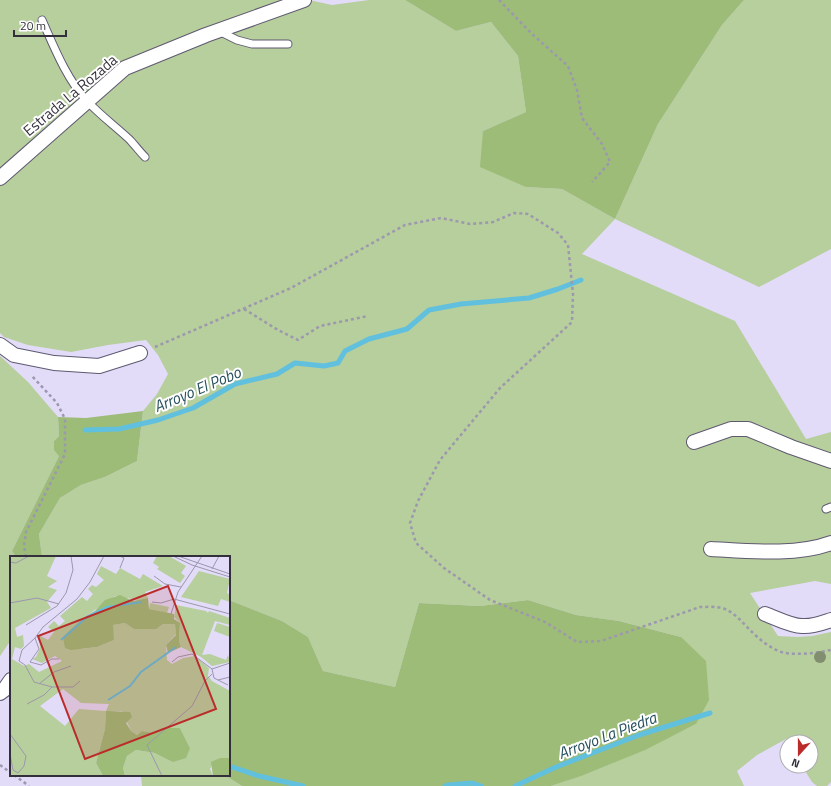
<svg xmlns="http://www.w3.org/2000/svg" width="831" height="786" font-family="'Titillium Web',sans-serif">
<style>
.green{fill:#b7ce9d}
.forest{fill:#9dbc78}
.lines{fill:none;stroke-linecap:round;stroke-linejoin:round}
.stream{stroke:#61c0dd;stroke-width:5}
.lane-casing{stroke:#5e5971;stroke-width:9}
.street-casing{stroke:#5e5971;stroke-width:16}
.path{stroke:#9c98ad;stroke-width:2.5;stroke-dasharray:3 3;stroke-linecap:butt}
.lane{stroke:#fff;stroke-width:7}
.street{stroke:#fff;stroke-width:14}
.tree{fill:#828e70}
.labels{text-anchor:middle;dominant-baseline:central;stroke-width:4;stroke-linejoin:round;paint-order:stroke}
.street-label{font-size:15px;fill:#33303b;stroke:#fff}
.water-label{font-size:16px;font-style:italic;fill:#27515d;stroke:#fff}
.inset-river{fill:none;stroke:#61c0dd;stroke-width:2}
.inset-road{fill:none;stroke:#9c97ad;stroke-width:1}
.view{fill:#ba2b2a;fill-opacity:0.15;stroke:#ba2b2a;stroke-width:2}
.inset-edge{fill:none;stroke:#33303b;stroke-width:2}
</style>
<rect width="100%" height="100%" fill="#e2dcf9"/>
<g class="green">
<path d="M0,0h309l23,5 37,-5h36l51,31 35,-9 27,34 8,56 -43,19 43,56 36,2 53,30 43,-95 64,-99 22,-25h87v249l-72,38 -144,-68 -33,35 153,67 71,118 25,-7v152l-16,-3 -65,12 28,43 20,1 14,-1 19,-4v150l-4,4h-10l-5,-4 -10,-16h9v-24h-23l-2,-3 -29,16 -20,16 7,15h-193c50,-17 98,-38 145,-62l-15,-87 -62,-16 -43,-6 -48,-15 -48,6 -61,-3 -24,84 -72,-16 -15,-34 -26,-16 -53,-21v-43h-187l-3,-23 21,-36 21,-13 24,-8 32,-16 6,-50 14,-17 11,-20 -10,-19 -12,-15 -38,5 -37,7 -43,-7 -24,-8 -4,-4z"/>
<path d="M0,356l28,26 30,35 1,19 -5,5 5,15 -47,95 4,6h-5v83l-11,16z"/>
<path d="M141,775h80l5,1 16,10h-100z"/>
</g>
<g class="forest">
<path d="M405,0h339l-22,25 -64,99 -43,95 -53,-30 -36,-2 -46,-20 3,-36 43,-19 -8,-56 -27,-34 -35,9z"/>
<path d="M143,411l-6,50 -32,16 -24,8 -21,13 -21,36 3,23h-26l-4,-6 47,-95 -5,-6v-9l5,-5 -1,-19 28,1z"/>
<path d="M229,600l53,21 26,16 15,34 72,16 24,-84 61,3 48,-6 48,15 43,6 62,16 25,24 3,39 -13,24 -51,26 -64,26 -30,10h-309l-16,-10 -5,-1h8z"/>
</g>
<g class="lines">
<g class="stream">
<path d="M85,430l34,-1 39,-9 35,-12 42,-24 42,-10 18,-11 29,3 14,-3 7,-12 24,-12 38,-10 22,-19 32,-6 68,-6 29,-9 23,-9"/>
<path d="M229,766l30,10 44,10"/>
<path d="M445,786l3,-1 24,-2 9,3"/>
<path d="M515,786l41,-19 83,-32 71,-22"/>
</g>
<defs>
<g id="lane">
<path d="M42,20c12,27 25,60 45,81 13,14 28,25 42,38 5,5 10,12 16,18"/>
<path d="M219,31l18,9 15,4h36"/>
<path d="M826,509l5,-2"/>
</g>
<g id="street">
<path d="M0,178l125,-110 81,-33 98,-35"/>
<path d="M0,345l14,10 40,8 45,3 41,-13"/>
<path d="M694,442l37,-13h17l43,18 40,14"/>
<path d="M711,549c37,2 85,7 120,-6"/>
<path d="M765,614c11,4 26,12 37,12 10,1 20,-3 29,-6"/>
<path d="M0,693l4,-3 7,-10"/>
</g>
</defs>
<use href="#lane" class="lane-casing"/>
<use href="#street" class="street-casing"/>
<g class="path">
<path d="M499,0l32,33 37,33 9,24 5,28 20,26 8,18 -18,20"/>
<path d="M244,309l34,21 20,10 22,-14 48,-10"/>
<path d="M155,347l136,-59 114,-63 36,-7 29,6 23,-2 21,-9 14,1 30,19 10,12 5,49 -1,28 -72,66 -60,72 -22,41 -8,22 6,20 28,25 46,32 55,22 32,20 24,-1 99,-34c8,0 18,-1 25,2 11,5 18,14 26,22 9,9 21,19 34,22 15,2 31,0 46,-3"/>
<path d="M26,557l-2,-11 2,-14 39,-78v-35l-8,-16 -26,-28"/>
<path d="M0,765l11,8"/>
<path d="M14,775l15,11"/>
</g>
<use href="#lane" class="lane"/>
<use href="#street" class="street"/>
</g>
<circle class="tree" cx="820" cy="657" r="6"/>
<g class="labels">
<g class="street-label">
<text transform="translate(70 95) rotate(-40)">Estrada La Rozada</text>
</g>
<g class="water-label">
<text transform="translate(197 389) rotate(-23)">Arroyo El Pobo</text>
<text transform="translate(607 735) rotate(-21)">Arroyo La Piedra</text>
</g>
</g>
<g transform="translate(10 556)">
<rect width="220" height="220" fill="#e2dcf9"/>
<path d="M6,0h40l-9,20 10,5 -9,6 9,3 -10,12 4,6 -36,20 2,9 6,-2 1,11 -3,3 -6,-2 -3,12 12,7 5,-2 10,8 23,-11 -7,-5 -13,7 -10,-4 4,-2 4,-9 -1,-13 9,5 6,-8 -6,-5 6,-6 5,5 6,-5 -5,-5 22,-19 5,4 6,-7 -5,-5 4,-4 4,2 8,-7 -7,-6 4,-8 15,8 4,-6 20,11 3,-5 20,12 -18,6 3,6 -10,2 -23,-4 -29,20 -5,33 16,-2 17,-7 -2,-15 13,-2 9,6h21l8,-5h12l1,10 -10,11 1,15 5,4 11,-6 12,-2 14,12 -1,8 4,5 18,10v67h-10l-6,4 -4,7 3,7h-88l-2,-8 4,-12 9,-6 19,3 35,-5 -10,-20h-17l-10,5 -11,-2 -5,4 -6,-4 -9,-20 -16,1 -1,17 -9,34 7,13h-93v-218zM53,133l18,14 28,1 -3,7 -27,-2 -14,17 -25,-20zM147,0h12l17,10 -5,7 4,3 -5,7 -23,-14 2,-2 -6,-4zM189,15l31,8 -3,14 3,2v7l-9,-3 -3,7 -37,-9zM140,47l19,4 -2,6 -18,-4zM166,49l30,6 2,2 1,-2 21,7v7l-15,-4 -13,34 8,-1 16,6 2,-5 2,7 -18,4 -11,-9 -20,-10 -2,-6 1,-18 -6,-6zM207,67l13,4v10l-16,-6z" fill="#b7ce9d" fill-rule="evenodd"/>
<path d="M110,39l13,6 15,-3 1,11 25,5v5l6,4 -1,18 2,6 -13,6 -2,-8 10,-10 -1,-11h-12l-7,5h-22l-9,-6 -12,2 1,15 -17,7 -26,3 -6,-2 -2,-11 7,-7 16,-14 9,-5 10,-11zM96,155l24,1 2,5 -6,6 5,8 6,4 5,-4 11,2 10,-5h17l10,20 -4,10 -13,4 -18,-9 -19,-3 -9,6 -4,12 2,8h-22l-7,-13 9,-34zM210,202h10v18h-17l-2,-14z" fill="#9dbc78"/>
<path class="inset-river" d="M51,84l27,-24 19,-9 35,-5M98,144l22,-14 11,-14 35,-25"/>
<path class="inset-road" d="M163,0l19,9 38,12M168,0l52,18M0,6l6,1 13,-7M110,12l4,-10 -4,-2M202,13l7,-13M144,20l11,8 16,3M142,46l9,1 13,-4 56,15M0,47l27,-5 22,6M161,58l7,-22 24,-36M16,69l31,-19 9,-13 7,-23 -2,-14M25,82l8,-11 34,-28 13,-17 14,-26M25,82l-13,12 -3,11 6,4 9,17 18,5h21l7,-6M25,82l4,11 -9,13 11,3 11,-6h7M162,106l6,-5 14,-3 20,15M208,124l12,-3M29,128l15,-12 17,-6M218,129l-14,-7 -2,-9 18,-6M17,148l17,-9 8,-8M0,178l16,22 -2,10 -6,7 -5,-3 -3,-16M152,220l-15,-31 45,-39 13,-25 7,-7"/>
<path class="view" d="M158,30l48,123 -131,50 -47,-123z"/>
<rect width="220" height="220" class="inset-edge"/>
</g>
<g transform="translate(799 754) rotate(201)"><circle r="19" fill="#ffffff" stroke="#adacb1"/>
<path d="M0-3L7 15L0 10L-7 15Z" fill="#ba2b2a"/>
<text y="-6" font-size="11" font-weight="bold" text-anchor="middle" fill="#33303b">N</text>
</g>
<path d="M14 30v6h52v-6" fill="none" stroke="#33303b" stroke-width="2"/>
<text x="20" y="30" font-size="12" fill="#33303b" stroke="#ffffff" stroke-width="3" paint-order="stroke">20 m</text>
</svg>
